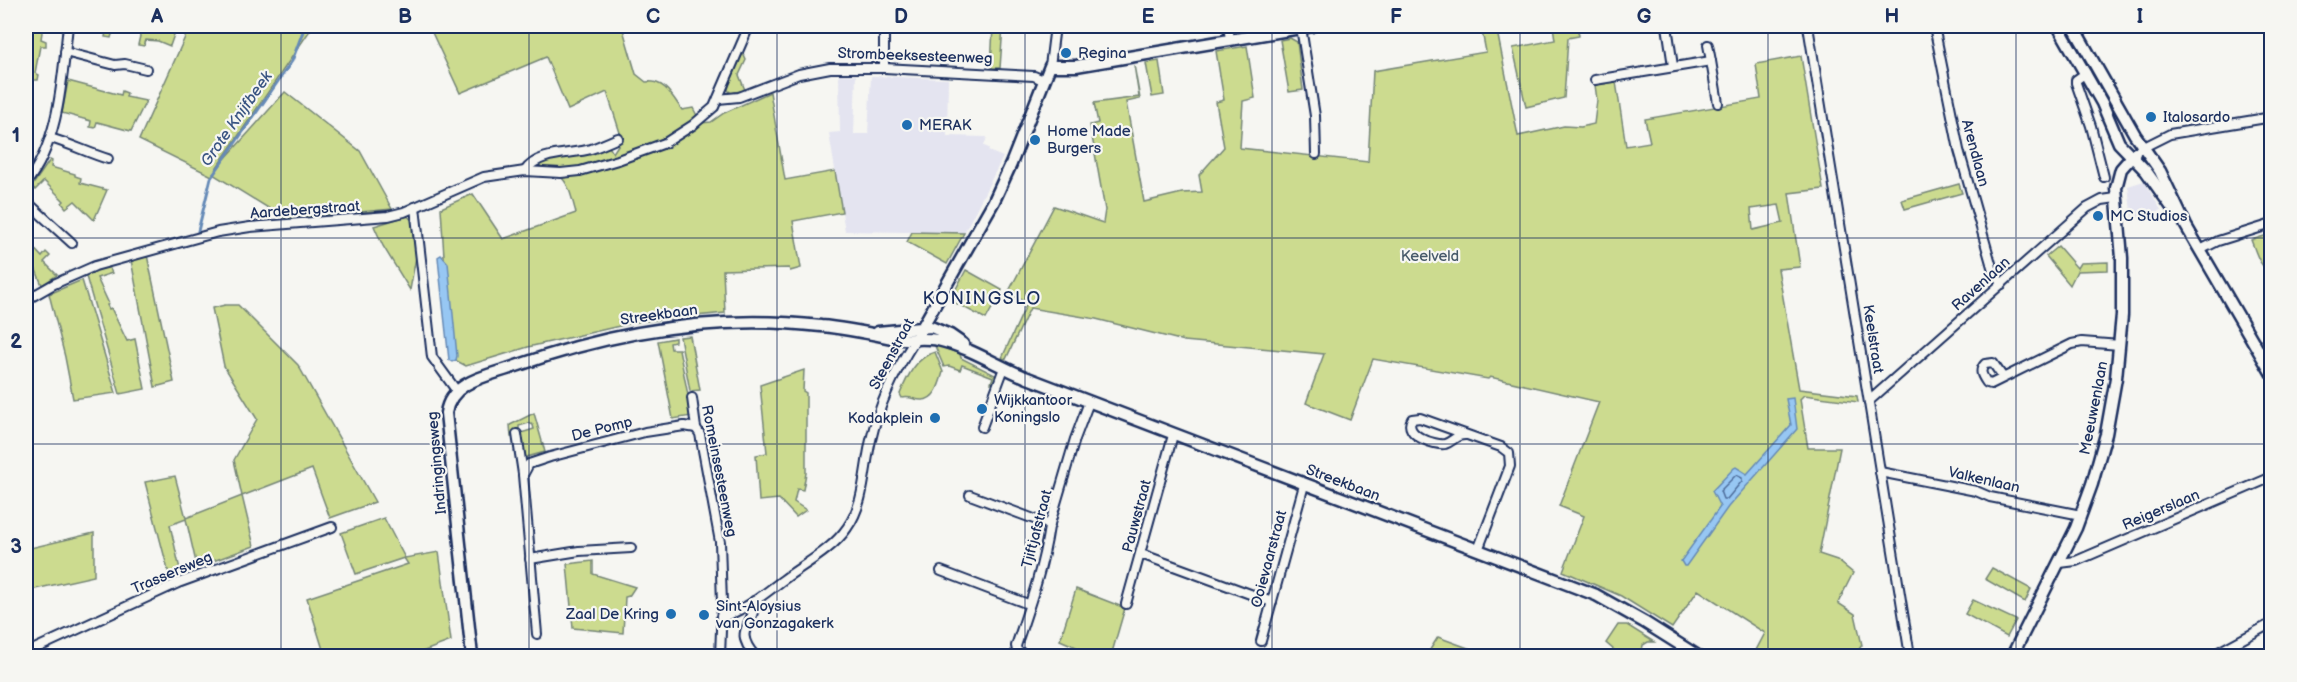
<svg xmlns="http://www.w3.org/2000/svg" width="2297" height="682" font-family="'Balsamiq Sans',sans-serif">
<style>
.built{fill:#e4e4f0}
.green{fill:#ccdb8f;stroke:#748576;stroke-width:1.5;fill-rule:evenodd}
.water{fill:#97c7f3;stroke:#658ab7;stroke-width:1.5}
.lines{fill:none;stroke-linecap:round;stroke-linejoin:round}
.shore{stroke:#4d6c9a;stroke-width:1.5}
.stream{stroke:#658ab7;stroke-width:3}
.street-casing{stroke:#1b2f5e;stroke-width:12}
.secondary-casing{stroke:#1b2f5e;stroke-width:15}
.street{stroke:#f6f6f2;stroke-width:8}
.secondary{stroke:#f6f6f2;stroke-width:10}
.grid{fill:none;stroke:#1b2f5e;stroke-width:1.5;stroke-opacity:0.55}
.poi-dot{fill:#1f6fb2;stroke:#f6f6f2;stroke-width:2}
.labels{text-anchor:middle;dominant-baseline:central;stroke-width:4.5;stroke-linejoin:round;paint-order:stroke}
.poi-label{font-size:15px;fill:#1b2f5e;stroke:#f6f6f2;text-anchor:start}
.street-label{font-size:15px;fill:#1b2f5e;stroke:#f6f6f2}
.park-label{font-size:15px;fill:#475a6a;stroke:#f6f6f2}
.water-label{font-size:16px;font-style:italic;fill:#3a5583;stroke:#f6f6f2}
.quarter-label{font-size:18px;letter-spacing:1.5px;fill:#1b2f5e;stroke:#f6f6f2}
.neatline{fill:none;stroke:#1b2f5e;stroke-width:2}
.grid-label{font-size:20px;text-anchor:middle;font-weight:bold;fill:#1b2f5e}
</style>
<rect width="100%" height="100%" fill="#f6f6f2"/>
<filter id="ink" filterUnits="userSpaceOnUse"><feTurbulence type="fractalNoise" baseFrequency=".0167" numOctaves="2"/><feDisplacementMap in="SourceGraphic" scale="12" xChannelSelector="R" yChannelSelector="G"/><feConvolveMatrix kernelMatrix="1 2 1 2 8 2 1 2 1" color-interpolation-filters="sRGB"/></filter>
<g filter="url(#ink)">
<g class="built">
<path d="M839,74l17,1 -2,59h14l3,-58 77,3 -1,57 40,1 -3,9 5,2 -1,3 15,6 -39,76 -119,-2 -16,-98 11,-1z"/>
<path d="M2144,181l17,29 -29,10 -4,-34z"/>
</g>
<g class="green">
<path d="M30,26h13l-2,13 5,2v5h-6l-5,27 4,2 -1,5h-6l-3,19 4,2 -1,5h-3l-3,19v-86z"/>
<path d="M78,26h99l-7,20 -12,-5 -12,-1 -2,6 -6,-1 2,-9 -2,-7 -13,5 -12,-3 -2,7 -6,-1 1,-5 -28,-4z"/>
<path d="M190,26h123l-98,144 70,-78 75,59 32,58 -106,10 -73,-45 -1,2 -73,-36z"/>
<path d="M429,26h193l14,48 10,8c19,-2 26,14 36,28l11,-2 8,15 10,-1 13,-9 46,-21 15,88 50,-9 7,41 -49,9 8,47 -11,3 -1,-3 -66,2 2,43 -88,9 -109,25 -62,19 -13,-7 -3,-6 -9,-145 32,-14 30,45 73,-26c-9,-33 -10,-42 -45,-43l5,-7 72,-18 5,8 9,-14 -15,-47 -39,18 -22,-53 -86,36z"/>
<path d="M993,26h10l-3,42h-9z"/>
<path d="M1481,26h15l22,110 46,-10 17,1 13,-3 3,-24 -2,-15 21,-3 10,64 24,-4 -5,-23 116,-20 -5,-35 45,-8 22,133 -34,4 11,74 -22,2 21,120 58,7 1,6 -54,-7 -4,4 8,49h32l-21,106 18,6 16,13 -15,30 17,11 7,31 -8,11h-101l12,-23 -67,-43 -26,38 -51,-32 -58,-25 21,-55 -25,-10 40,-104 -109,-25 -2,2 -115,-20 -23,61 -44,-17 18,-49 -140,-13 -88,-22 -66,-11 -24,51 -4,-1 25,-55 -19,-10 46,-87 49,17 2,-13 -15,-85 8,-2 -4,-20 45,-6 -5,-32 6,34 -14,3 18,100 38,-9 20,-1 -3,-17 25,-28 -8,-45 8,-2 -8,-49 31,-5 8,52 -12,3 -3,47 128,14 5,-91 113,-19zM1779,205l4,18 -30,7 -2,-21z"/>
<path d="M1553,26h24l2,10 -11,2 -4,60 -38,9 -13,-59 42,-8z"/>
<path d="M1290,38l7,4 6,48 -14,2 -9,-52z"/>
<path d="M742,51l4,9 -7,15 6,15 -14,3 -3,-3 1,-5z"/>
<path d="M1159,61l5,34 -12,2 -6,-34z"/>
<path d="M68,81l53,14 1,-4 5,2 -1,4 20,4 -15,30 -34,-9 -2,6 -5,-1 1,-6 -29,-8z"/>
<path d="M50,160l2,1 -1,6 24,7v2l6,2 -1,5 27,7 -13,30 -19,-19 -9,7 -4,-5 2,-2 -20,-20 -9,9 -3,-4z"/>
<path d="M1959,184l3,9 -57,16 -3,-9z"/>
<path d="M407,216l5,4 4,37 -6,33 -27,-44 -9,-20z"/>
<path d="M912,232l52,1 -17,31 -40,-22z"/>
<path d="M27,233l4,3 -4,5 15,16 4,-5 4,4 -6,6 13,13 -15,10 -10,-25 -6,2v-28z"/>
<path d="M2271,234h1l-1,38c-12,-5 -15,-20 -20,-32z"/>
<path d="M2058,246l19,22 3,-5 28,-1v8l-31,1 -7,14 -24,-29z"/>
<path d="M147,255l27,127 -19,5 -24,-127z"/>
<path d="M109,267l3,6 -15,5 12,26 -2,1 2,4 2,-1 16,33 8,-2 10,50 -25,5 -35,-121z"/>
<path d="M966,270l36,20 -16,29 -36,-19z"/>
<path d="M82,280l34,113 -43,6 -8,-42 -16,-63z"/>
<path d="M225,305h13l60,60 77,137 -45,16 -18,-49 -70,27 12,50 -57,21 -11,-48 -16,6 11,49 -11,4 -25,-96 30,-6 11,42 56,-22 -8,-36 23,-41 -33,-53 -12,-58z"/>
<path d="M690,336l10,54 -10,1 -10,-54z"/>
<path d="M675,338v4l-5,1 1,6h8l13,67 -19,3 -15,-78z"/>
<path d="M937,345l23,9 1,4 34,17 2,3 -2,5h-4l2,-6 -31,-12 -2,5 -11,-4 -5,1 -9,-21z"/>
<path d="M935,352l8,20c-3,10 -7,28 -21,28 -8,0 -11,-4 -20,-2l-2,-4c7,-17 16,-37 35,-42z"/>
<path d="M804,370l-1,21 3,2v80l-3,17 -6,-1 -3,13 12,8 -10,7 -17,-18 -20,2 -3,-46 11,-2 -7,-68z"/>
<path d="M534,413l11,39 -22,6 -2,-25 13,-4 -1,-4 -4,-2 -10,3v7l-3,4h-5l-1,-12z"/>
<path d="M384,518l21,40 34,-6 12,89 -40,15h-86l-18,-58 101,-34 -4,-6 -48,16 -15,-41z"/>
<path d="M94,533v43l-68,15v-42z"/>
<path d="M593,561v13l42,13 -6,9 -4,1 -2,36 -50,-5 -6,-64z"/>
<path d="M1992,568l39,21 -6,13 -40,-23z"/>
<path d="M1076,589l49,19 -14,48h-14l-37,-16z"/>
<path d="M1973,600l43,20 -9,17 -42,-23z"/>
<path d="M1618,625h9l27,17h-6l-5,3 -2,11h-20l-15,-13z"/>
<path d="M1438,637l52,19h-64z"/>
</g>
<g class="water">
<path d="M441,255l7,8 9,93 -1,4 -4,2 -3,-2 -10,-92 -1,-11z"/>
<path d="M1793,398l4,31 -69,78 -42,59h-2l-3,-5 39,-54 -8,-16 22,-23 2,-1 11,7 44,-49 -5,-26z"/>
</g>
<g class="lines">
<path class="shore" d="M1736,475l6,3v3l-15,18h-4l-3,-8z"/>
<path class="stream" d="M198,231l13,-53 81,-117 13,-35"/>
<defs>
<g id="street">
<path d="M884,26v42"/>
<path d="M1228,26l2,13"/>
<path d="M1667,26l6,40"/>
<path d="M1808,26l102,630"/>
<path d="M1934,26l25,124 35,124 8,10"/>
<path d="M1301,27l14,89 1,38"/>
<path d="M1708,45l3,16"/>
<path d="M65,52l50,13 10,-1 21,5"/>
<path d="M1050,66l5,-40"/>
<path d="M2086,73l-10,7v3l15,43 13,51"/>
<path d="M1595,80l116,-19 7,42"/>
<path d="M718,99l21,-2 60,-23 31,-6h54l150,8 9,4"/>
<path d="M50,138c21,6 38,15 58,21"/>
<path d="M2140,149l30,-15 102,-17"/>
<path d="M525,171c14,-20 45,-16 66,-22 9,-3 18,-7 27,-11"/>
<path d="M26,183c34,-41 36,-106 42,-157"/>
<path d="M26,201l46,42"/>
<path d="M415,207l17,150 24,33"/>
<path d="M2200,250l18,-9 54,-17"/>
<path d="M26,300l28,-16 41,-18 123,-34 32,-5 138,-11 16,-4 80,-35 41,-6 36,2 19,-2 38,-11 47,-17 28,-18 21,-18 35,-81"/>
<path d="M2260,352l12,-6"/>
<path d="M2005,377l-3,-1 -9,-13 -8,1c-7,7 -2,13 2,19l4,1 81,-40 10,-2 38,3"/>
<path d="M692,398l4,30 4,6 20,108 2,62 -2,52"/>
<path d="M1869,401l218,-193 15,-8 14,-2"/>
<path d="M982,427l22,-59"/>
<path d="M517,434l6,40"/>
<path d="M1467,435c-11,-1 -13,6 -22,9 -9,2 -43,-9 -33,-25l8,-1 81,29 8,6 1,13 -32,84"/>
<path d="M1880,472l96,19 14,6 91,18"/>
<path d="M970,495l80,30"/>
<path d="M1141,554l131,48"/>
<path d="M530,559l49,-8 52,-3"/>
<path d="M2060,563l16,-2 196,-84"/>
<path d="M941,571l87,33"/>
<path d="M754,601c2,25 -23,27 1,55"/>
<path d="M1126,604l47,-169"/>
<path d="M721,617c24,-6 43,-23 62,-37 21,-16 49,-30 64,-52 18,-25 17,-59 24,-88 8,-36 24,-69 44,-100"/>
<path d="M537,634l-14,-159 6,-11 21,-7 95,-25 39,-6 12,2"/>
<path d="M1261,641l43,-156"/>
<path d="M26,653l152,-70 154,-56"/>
<path d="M1029,656l-12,-5 -1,-5c13,-39 27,-78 33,-119l26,-88 14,-37"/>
<path d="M2211,656l61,-33"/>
</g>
<g id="secondary">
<path d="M2058,26l44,77 17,40 27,28 27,38"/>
<path d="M2073,26l62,109 25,36 26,55 86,148"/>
<path d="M878,332l53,-5 19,8 13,9"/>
<path d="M915,340l79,-139 17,-37 39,-98h26l236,-40"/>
<path d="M472,656l-26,-243c5,-33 43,-37 70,-47 98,-35 201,-52 305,-40 24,2 47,7 71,12 15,3 31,-1 46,2 31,7 58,25 87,37l571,218 48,27 54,34"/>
<path d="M2012,656l64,-128 16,-44 14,-50 10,-56 6,-63v-57l-6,-70 5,-19 14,-16"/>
</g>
</defs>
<use href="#street" class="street-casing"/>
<use href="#secondary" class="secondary-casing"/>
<use href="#street" class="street"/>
<use href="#secondary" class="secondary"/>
</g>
</g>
<path class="grid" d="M281,26v630M529,26v630M777,26v630M1025,26v630M1272,26v630M1520,26v630M1768,26v630M2016,26v630M26,238h2246M26,444h2246"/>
<g class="poi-dot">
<circle cx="1066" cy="53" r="6"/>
<circle cx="2151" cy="117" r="6"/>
<circle cx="907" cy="125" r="6"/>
<circle cx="1035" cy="140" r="6"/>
<circle cx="2098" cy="216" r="6"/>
<circle cx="982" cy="409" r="6"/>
<circle cx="935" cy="418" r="6"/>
<circle cx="671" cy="614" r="6"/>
<circle cx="704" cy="615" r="6"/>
</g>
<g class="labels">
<g class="poi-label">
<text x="1078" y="53">Regina</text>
<text x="2163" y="117">Italosardo</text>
<text x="919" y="125">MERAK</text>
<text x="1047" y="131">Home Made<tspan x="1047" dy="17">Burgers</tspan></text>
<text x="2110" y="216">MC Studios</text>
<text x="994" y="400">Wijkkantoor<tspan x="994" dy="17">Koningslo</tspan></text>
<text x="923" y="418" text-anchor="end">Kodakplein</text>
<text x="716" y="606">Sint-Aloysius<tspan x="716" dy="17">van Gonzagakerk</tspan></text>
<text x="659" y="614" text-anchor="end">Zaal De Kring</text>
</g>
<g class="street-label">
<text transform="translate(915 56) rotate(2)">Strombeeksesteenweg</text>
<text transform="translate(1975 153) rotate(75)">Arendlaan</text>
<text transform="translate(305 210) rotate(-4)">Aardebergstraat</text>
<text transform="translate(1981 284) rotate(-42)">Ravenlaan</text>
<text transform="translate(659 315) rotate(-8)">Streekbaan</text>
<text transform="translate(1873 339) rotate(81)">Keelstraat</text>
<text transform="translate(892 354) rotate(-62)">Steenstraat</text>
<text transform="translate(2094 408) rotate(-79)">Meeuwenlaan</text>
<text transform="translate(602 429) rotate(-14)">De Pomp</text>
<text transform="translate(437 463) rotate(-95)">Indringingsweg</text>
<text transform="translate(719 471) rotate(79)">Romeinsesteenweg</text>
<text transform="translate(1984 480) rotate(13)">Valkenlaan</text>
<text transform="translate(1343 483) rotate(21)">Streekbaan</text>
<text transform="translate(2161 510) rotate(-23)">Reigerslaan</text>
<text transform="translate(1137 516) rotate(-75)">Pauwstraat</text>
<text transform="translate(1037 529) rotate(-75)">Tjiftjafstraat</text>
<text transform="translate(1269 559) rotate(-75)">Ooievaarstraat</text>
<text transform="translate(172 573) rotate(-23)">Trassersweg</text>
</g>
<g class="park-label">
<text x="1430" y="256">Keelveld</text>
</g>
<g class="water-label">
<text transform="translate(237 119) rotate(-55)">Grote Knijfbeek</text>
</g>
<g class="quarter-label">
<text x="982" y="298">KONINGSLO</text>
</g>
</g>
<rect width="2297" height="682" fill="none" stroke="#f6f6f2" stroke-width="66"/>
<rect x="33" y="33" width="2231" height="616" class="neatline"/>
<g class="grid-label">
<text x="157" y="23">A</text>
<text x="405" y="23">B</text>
<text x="653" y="23">C</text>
<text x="901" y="23">D</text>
<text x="1148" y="23">E</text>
<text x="1396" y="23">F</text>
<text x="1644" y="23">G</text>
<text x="1892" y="23">H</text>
<text x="2140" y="23">I</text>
<text x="16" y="142">1</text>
<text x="16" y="348">2</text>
<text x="16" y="553">3</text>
</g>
</svg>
